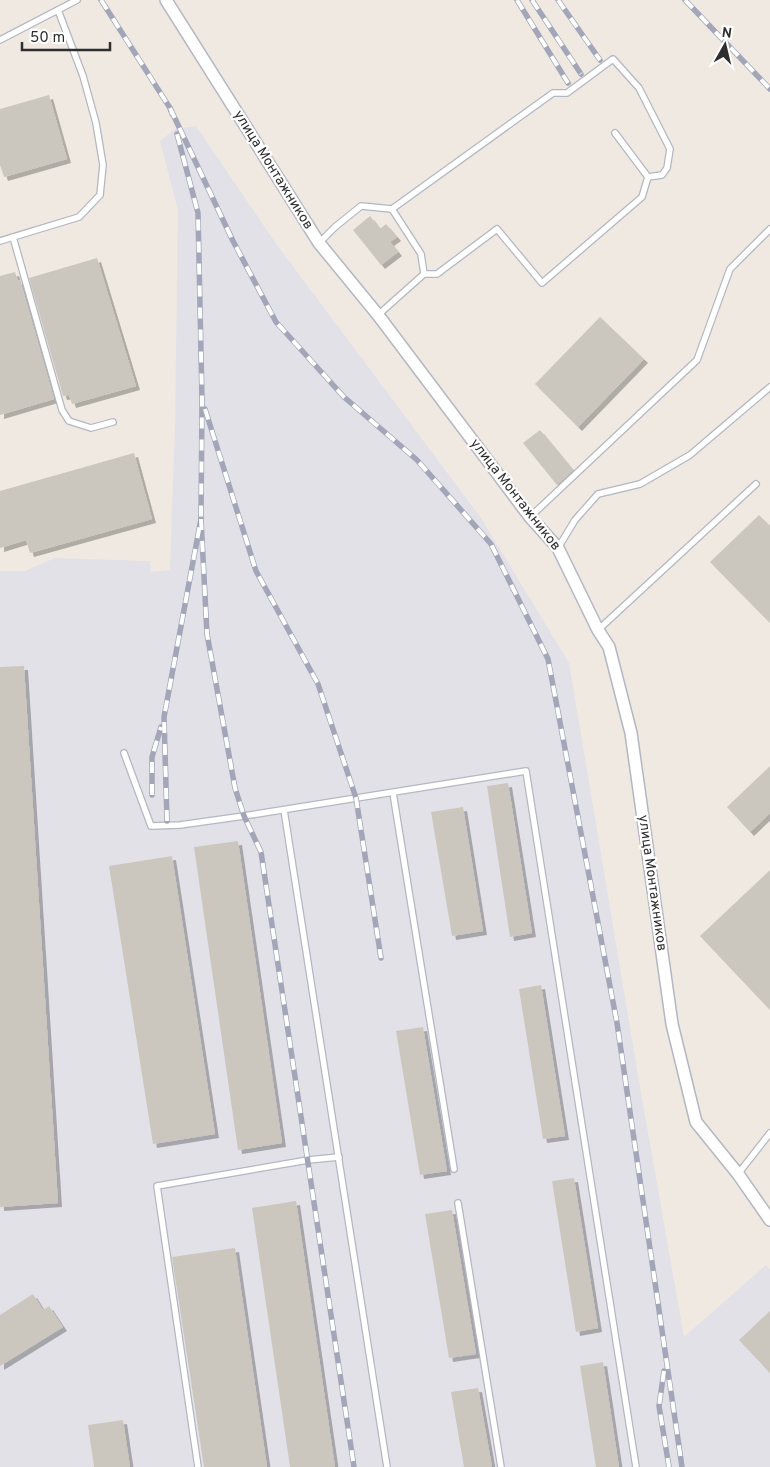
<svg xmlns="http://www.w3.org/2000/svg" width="770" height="1467" font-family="Overpass,sans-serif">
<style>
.industrial{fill:#e3e1e8}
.building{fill:#cbc7bf;filter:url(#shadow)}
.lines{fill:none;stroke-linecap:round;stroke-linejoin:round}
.lane-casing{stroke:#b4b7c1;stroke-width:8}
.street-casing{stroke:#b4b7c1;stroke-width:14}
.lane{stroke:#fff;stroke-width:5.5}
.street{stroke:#fff;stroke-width:11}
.rail-casing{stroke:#a3a6b8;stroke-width:5.5}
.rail{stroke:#fff;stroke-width:4;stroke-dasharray:11;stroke-linecap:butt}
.labels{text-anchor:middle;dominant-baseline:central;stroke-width:4.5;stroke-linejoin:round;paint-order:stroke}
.street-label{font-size:14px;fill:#2e2e2e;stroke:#fff}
</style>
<defs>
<filter id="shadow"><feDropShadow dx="4" dy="4" stdDeviation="0" flood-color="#0004"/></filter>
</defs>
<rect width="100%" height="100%" fill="#efe9e1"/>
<path class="industrial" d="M196,126l81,119 204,273 88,145 71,424 44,250 82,-72 4,4v198h-770v-896h25l30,-13 95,3 1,11 19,-2 5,-145 3,-215 -18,-69 15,-12z"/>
<g class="building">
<path d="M49,95l18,64 -63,18 -4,-12v-56z"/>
<path d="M370,216l10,13 6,-5 11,13 -7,5 8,10 -17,13 -28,-35z"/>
<path d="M97,258l39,128 -64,18 -3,-9 -6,1 -34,-118z"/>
<path d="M15,272l3,9 2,-1 34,119 -54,16v-139z"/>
<path d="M600,317l44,42 -66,68 -43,-43z"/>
<path d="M540,430l33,40 -16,15 -34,-42z"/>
<path d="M134,453l18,66 -122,34 -4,-13 -26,8v-57z"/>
<path d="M759,515l11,11v97l-60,-61z"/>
<path d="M24,666l34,537 -58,4v-540z"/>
<path d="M770,766v47l-20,19 -23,-25z"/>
<path d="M508,783l24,150 -22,4 -23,-151z"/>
<path d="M463,807l20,124 -31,5 -21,-124z"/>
<path d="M238,841l44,302 -44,7 -44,-303z"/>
<path d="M172,856l43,278 -62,10 -44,-278z"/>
<path d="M770,870v140l-70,-74z"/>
<path d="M541,985l24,151 -22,3 -24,-150z"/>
<path d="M423,1027l24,144 -27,4 -24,-144z"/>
<path d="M574,1178l24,150 -22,4 -24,-151z"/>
<path d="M296,1201l39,266h-45l-38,-259z"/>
<path d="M452,1210l24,144 -27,4 -24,-144z"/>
<path d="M235,1248l32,219h-63l-32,-210z"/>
<path d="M33,1294l10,16 6,-4 14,21 -63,39v-51z"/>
<path d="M770,1311v62l-31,-33z"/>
<path d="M603,1362l16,105h-23l-16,-101z"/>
<path d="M478,1388l14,79h-28l-13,-75z"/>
<path d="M123,1420l7,47h-36l-6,-42z"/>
</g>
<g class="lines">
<defs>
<g id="lane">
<path d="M0,40l77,-40"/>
<path d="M392,209l29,45 3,20"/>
<path d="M13,237l49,173 7,11 22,7 22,-6"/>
<path d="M0,241l79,-24 21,-22 3,-30 -7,-42 -13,-47 -25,-66"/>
<path d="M319,243l16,-16 26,-21 31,3 161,-116h14l46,-34 26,29 31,61 -3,19 -5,7 -14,2"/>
<path d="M378,315l46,-41h13l60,-45 45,54 100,-86 6,-20 -33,-44"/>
<path d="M530,517l167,-157 33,-91 40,-40"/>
<path d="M558,548l17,-28 23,-26 42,-10 50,-29 80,-68"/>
<path d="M598,630l158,-146"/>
<path d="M124,753l27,73 29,-1 64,-9 282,-45 110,696"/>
<path d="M393,793l61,376"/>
<path d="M284,810l103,657"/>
<path d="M738,1174l32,-41"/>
<path d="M458,1203l43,264"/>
<path d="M198,1467l-41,-281 151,-26 31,-3"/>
</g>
<path id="street" d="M166,0l153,243 59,72 152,202 28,31 40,82 11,17 22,86 41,291 24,98 42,52 32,46"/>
</defs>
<use href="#lane" class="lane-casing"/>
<use href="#street" class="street-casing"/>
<use href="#lane" class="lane"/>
<use href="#street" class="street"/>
<defs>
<g id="rail">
<path d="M101,0l69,108 2,6"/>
<path d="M517,0l51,83"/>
<path d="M532,0l49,74"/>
<path d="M558,0l42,60"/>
<path d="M685,0l85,89"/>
<path d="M170,108l63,133 43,81 68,75 73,63 74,84 57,115 69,364 65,444"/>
<path d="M205,409l51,162 62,113 38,114 25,160"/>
<path d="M201,519l6,115 28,154 9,28 17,36 93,615"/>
<path d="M152,795v-38l9,-30"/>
<path d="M167,821l-3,-104 37,-198 1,-120 -4,-186 -21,-79"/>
<path d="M664,1371l-5,35 10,61"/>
</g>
</defs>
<use href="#rail" class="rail-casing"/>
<use href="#rail" class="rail"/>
</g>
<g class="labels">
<g class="street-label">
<text transform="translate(273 170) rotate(58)">улица Монтажников</text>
<text transform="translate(515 495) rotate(52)">улица Монтажников</text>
<text transform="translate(652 883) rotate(82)">улица Монтажников</text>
</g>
</g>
<g transform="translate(725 45) rotate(8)" stroke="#ffffff" stroke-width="4" paint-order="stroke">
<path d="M0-4L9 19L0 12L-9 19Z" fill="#2e2e2e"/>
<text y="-8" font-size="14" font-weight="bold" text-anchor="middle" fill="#2e2e2e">N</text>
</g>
<path d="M22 42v8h88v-8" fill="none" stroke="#2e2e2e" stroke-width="2.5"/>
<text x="30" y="42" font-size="15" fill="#2e2e2e" stroke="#ffffff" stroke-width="4" paint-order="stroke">50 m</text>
</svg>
